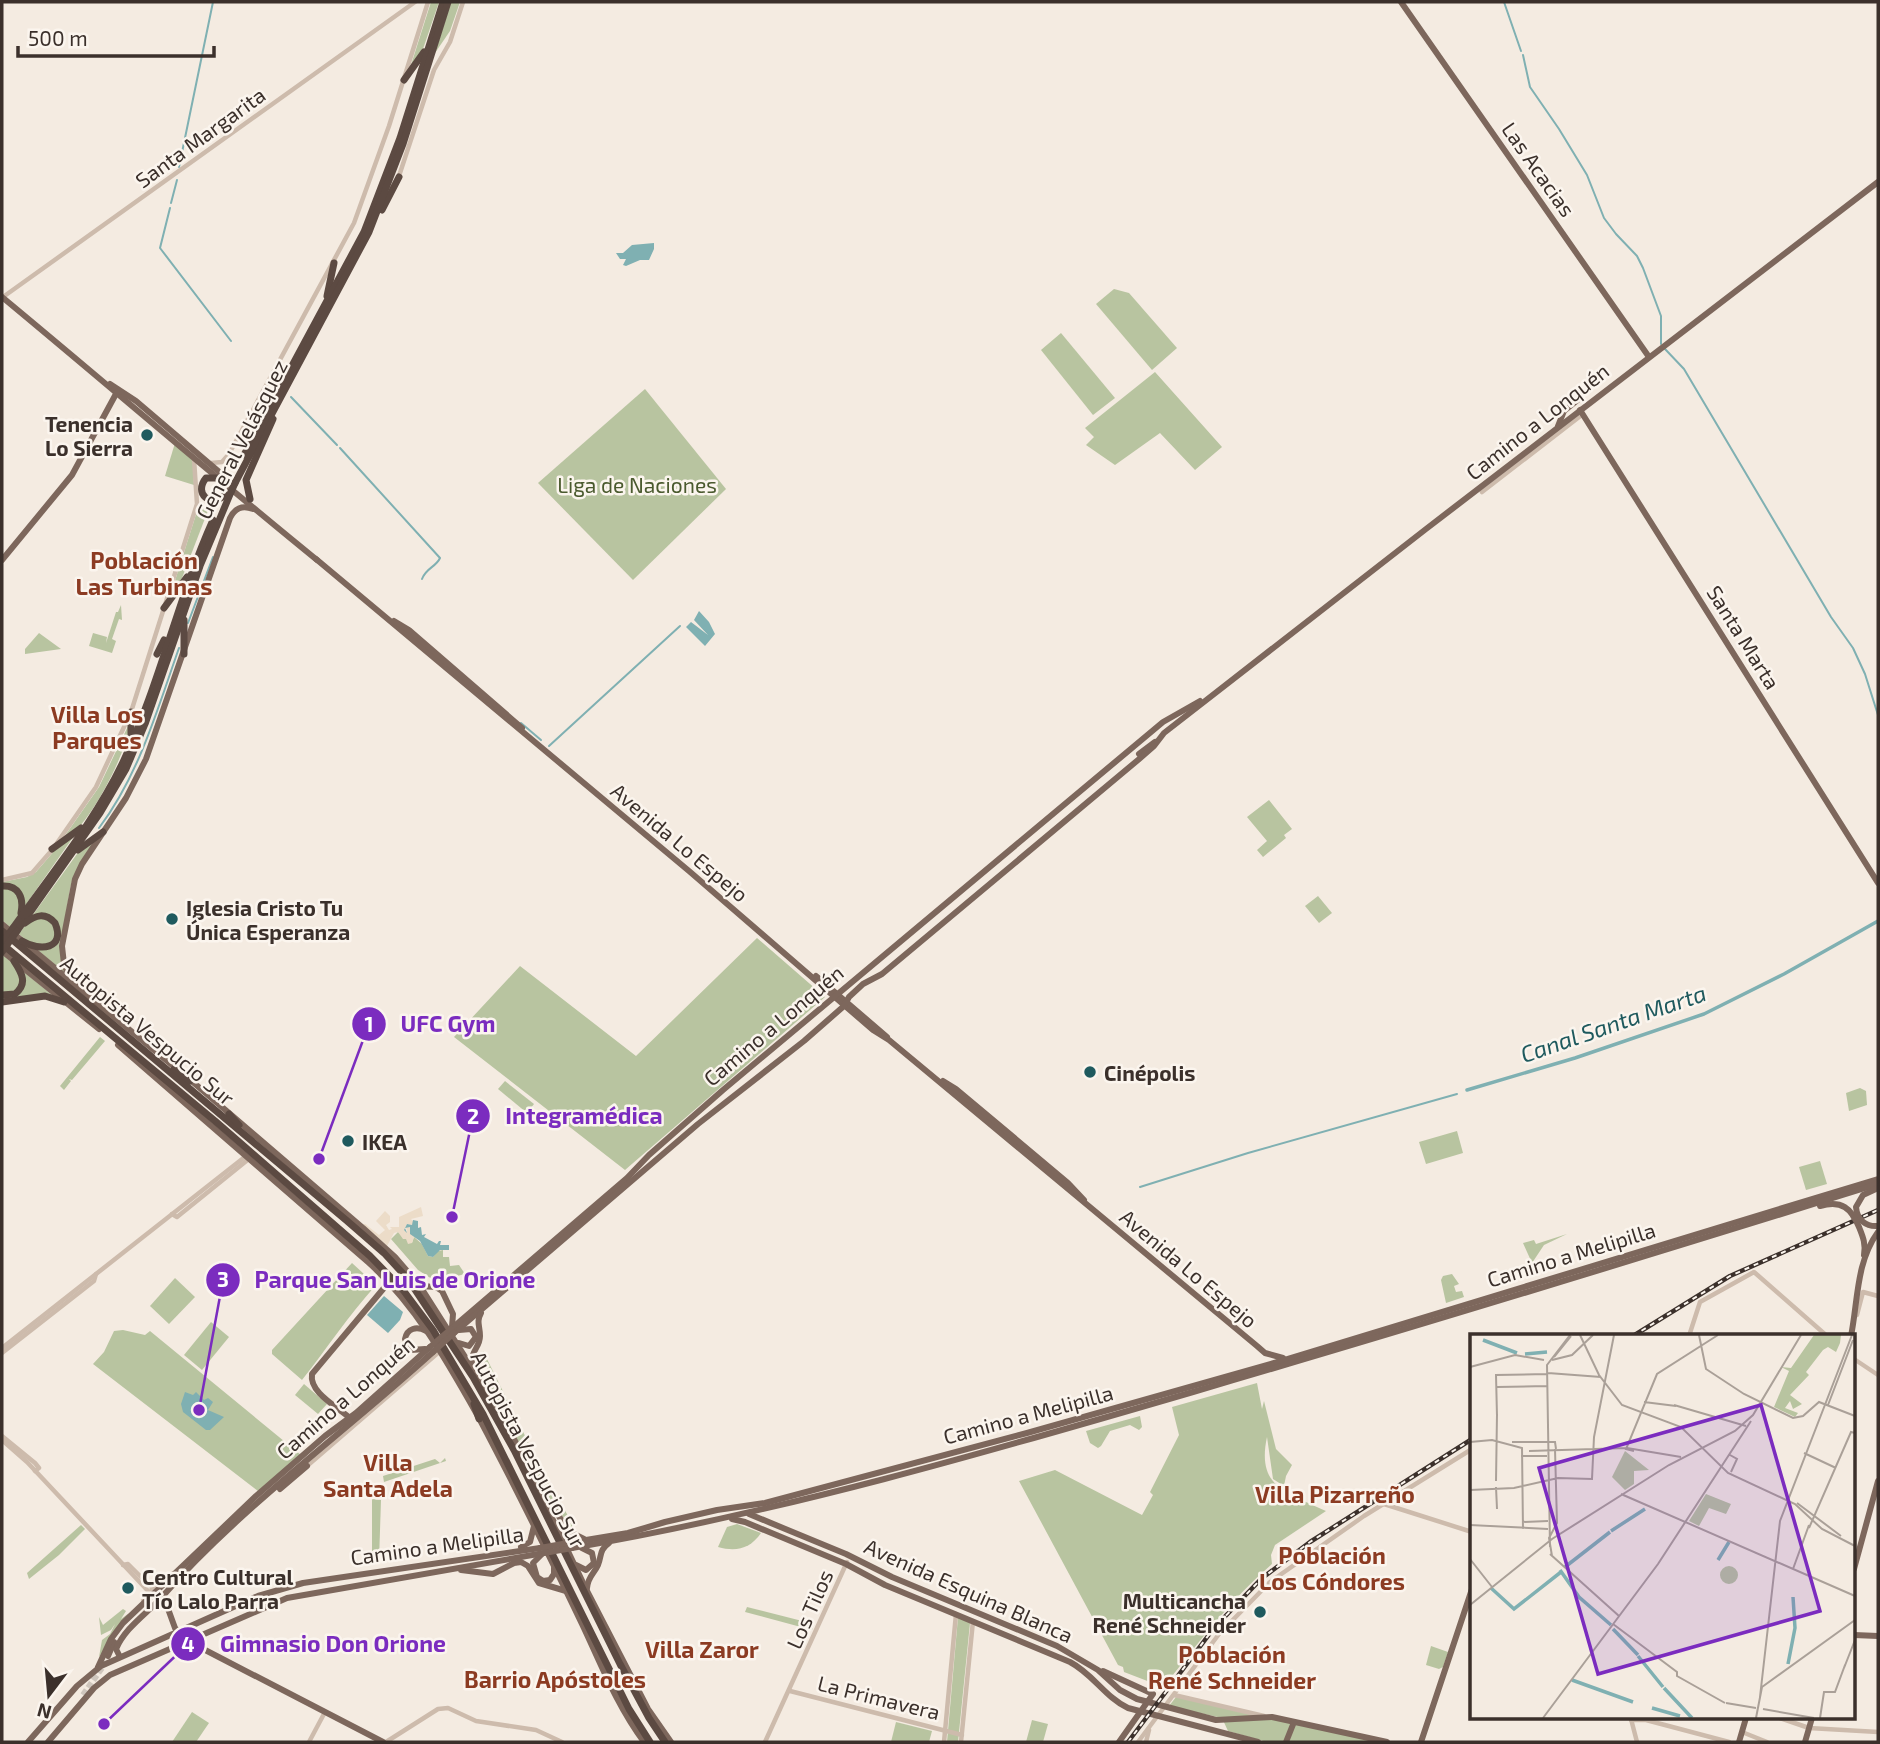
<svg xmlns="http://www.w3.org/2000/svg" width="1880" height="1744" font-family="'Exo 2',sans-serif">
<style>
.green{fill:#b8c4a0}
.plaza{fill:#ecdcc8}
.water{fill:#7fb0b2}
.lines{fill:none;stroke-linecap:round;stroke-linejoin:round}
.stream{stroke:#7fb0b2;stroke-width:2}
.canal{stroke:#7fb0b2;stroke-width:3.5}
.major-tunnel{stroke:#cfc6bd;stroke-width:6;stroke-dasharray:6 3;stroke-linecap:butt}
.minor{stroke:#cdbbac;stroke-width:4.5}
.major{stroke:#7d675c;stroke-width:6}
.highway{stroke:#5c4a42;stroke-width:7}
.rail-casing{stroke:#3b302b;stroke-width:4.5}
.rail{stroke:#fbf5ee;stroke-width:2;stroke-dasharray:5;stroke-linecap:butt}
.major-bridge{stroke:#7d675c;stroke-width:6}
.highway-bridge{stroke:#5c4a42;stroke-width:7}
.poi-dot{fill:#1f5a5e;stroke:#fbf5ee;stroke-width:2.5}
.labels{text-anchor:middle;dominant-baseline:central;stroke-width:5;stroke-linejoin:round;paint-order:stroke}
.street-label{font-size:21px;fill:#3b302b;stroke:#fbf5ee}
.poi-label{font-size:21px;font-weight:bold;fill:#3b302b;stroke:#fbf5ee;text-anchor:start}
.park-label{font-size:21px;fill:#4a5a2e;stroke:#fbf5ee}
.neighbourhood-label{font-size:23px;font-weight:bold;fill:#8c3b22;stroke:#fbf5ee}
.water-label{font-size:23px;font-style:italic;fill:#1f5a5e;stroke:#fbf5ee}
.inset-river{fill:none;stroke:#7fb0b2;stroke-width:3.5}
.inset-road{fill:none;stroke:#aaa098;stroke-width:2}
.view{fill:#7b2cbf;fill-opacity:0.15;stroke:#7b2cbf;stroke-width:3.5}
.inset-edge{fill:none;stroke:#3b302b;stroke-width:3.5}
.leader{fill:none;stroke:#7b2cbf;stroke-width:2.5}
.callout-dot{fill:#7b2cbf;stroke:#fbf5ee;stroke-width:2.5}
.mark-label{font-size:21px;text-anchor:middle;font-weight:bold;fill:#fff}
.callout-label{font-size:23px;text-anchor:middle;font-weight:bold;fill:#7b2cbf;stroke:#fbf5ee;stroke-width:5;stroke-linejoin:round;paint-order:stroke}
</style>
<rect width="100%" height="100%" fill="#f4ebe1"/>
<g class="green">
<path d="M431,2h8l-16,47 -13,19z"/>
<path d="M451,2h9l-10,29 -15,22z"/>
<path d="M1114,289l15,4 48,55 -25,22 -56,-66z"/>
<path d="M1061,333l54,65 -22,17 -52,-65z"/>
<path d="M1155,372l67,75 -27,23 -35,-37 -45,32 -29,-20 8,-8 -9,-9z"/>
<path d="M645,389l81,100 -93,91 -95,-97z"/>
<path d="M175,443l18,18 1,24 -29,-9z"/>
<path d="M199,505l10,3 -27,70 -5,8 -4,1z"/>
<path d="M121,605l1,15 -3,-1 -7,20 4,2 -4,12 -23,-7 4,-13 14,4 -1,6 10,-31h2z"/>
<path d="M39,633l22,16 -36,5v-5z"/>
<path d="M129,724c0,24 -33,86 -51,104 -4,3 -10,6 -14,9l35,-50z"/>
<path d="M1269,800l23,29 -8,6 2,3 -23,19 -6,-7 10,-9 -20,-24z"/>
<path d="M74,836l-64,91 -8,-7v-38l25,-5 9,-5 19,-22z"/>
<path d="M95,842l-22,35 -3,12 -9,54 5,31 -47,-40 58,-80z"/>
<path d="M1318,896l14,17 -13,10 -14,-17z"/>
<path d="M757,938l68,59 -200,173 -171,-133 66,-71 116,90z"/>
<path d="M2,954l50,41 -50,5z"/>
<path d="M100,1037l5,4 -33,39 -3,-1 2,2 -7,9 -4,-4z"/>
<path d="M505,1081l29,23 -7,9 -29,-24z"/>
<path d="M1860,1088l6,3 1,14 -18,6 -3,-18z"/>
<path d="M1457,1131l6,22 -37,11 -7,-22z"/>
<path d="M1820,1161l7,23 -21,6 -7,-23z"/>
<path d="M398,1232l14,11 2,-6 8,7 6,12 5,1 5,-6 5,-1v7h6l1,9 9,-1 6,9 -16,4 -7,6 -9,-1 -1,-4 -14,-9 -27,-31z"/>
<path d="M1567,1234l-23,11 -12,18 -9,-20 11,-3 2,4z"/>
<path d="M1625,1235l3,10 -44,13 -3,-11 4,-1 3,6 27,-8 -1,-5z"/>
<path d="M352,1263l24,22c-27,30 -49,63 -74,95l-30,-26v-4z"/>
<path d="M1452,1274l7,10 -5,2 2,6 6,-1 2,6 -18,6 -5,-23 2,-4z"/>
<path d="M175,1278l20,19 -26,27 -19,-18z"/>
<path d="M211,1322l18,15 -27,33 -18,-15z"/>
<path d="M123,1330l22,5 5,-4 151,124 -43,36 -165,-127 11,-12 10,-21z"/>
<path d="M483,1351l58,117 35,62h-3l-35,-47 -53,-101 7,-5 -10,-18z"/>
<path d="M1257,1383l5,26 2,-8 12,48 16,16 -6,11 -2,10 -11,-7 -6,-42c-11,51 21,56 59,74l-51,34 -4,10 1,9c-41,35 -74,79 -107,121l-15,-3 -26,-10 -1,-5 -5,-2 -99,-184 36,-11 87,45 11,-20 -3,-3 29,-57 -7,-28z"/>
<path d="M304,1384l23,20 -9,10 -23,-19z"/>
<path d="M1140,1416l2,11 -3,3 -9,-5 -20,6 -9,15 -3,2 -8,-5 -4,-12z"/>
<path d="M445,1458l1,3 -62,21 -1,-6 52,-17 5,4z"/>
<path d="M372,1499l9,1 -2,61 -7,1z"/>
<path d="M737,1524l24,9c-11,16 -25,19 -43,14l9,-20z"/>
<path d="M81,1525l4,4 -26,26 -30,24 -2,-6z"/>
<path d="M747,1607l67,17 -2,6 -67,-18z"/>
<path d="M123,1609l3,2 -5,8 8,-6 -30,44 3,-17 8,-6 5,-10 -4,6 -10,5 -2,-18 4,8z"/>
<path d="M958,1617l12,6 -12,119h-11z"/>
<path d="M1431,1646l17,6 -5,15 -4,2 -13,-4z"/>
<path d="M1176,1697l203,45h-112l-39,-11 -6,-13 -53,-12z"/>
<path d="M192,1712l17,11 -13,19h-24z"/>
<path d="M1032,1720l16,4 -5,18h-17z"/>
<path d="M896,1722l36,9 -3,11h-38z"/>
</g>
<path class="plaza" d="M421,1207l2,9 -12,3 3,3 -2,3 -5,-1 -3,6 3,2 -1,-5h4l4,10 -2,6 -4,1 -2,-5h-3l-5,-7 -4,1 -7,13 -24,-22h2l14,11 6,-5 -9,-9 9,-10 5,5v6l-4,3 3,5 3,-1 -2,-2h9v-10z"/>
<g class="water">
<path d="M654,243v6l-5,11h-9l-14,6 -3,-1 3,-6h-6l-4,-6h7l9,-8z"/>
<path d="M699,611l10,11 6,12 -10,12 -19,-19 5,-5 17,13 -14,-15z"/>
<path d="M413,1220l5,1v7l3,-1 1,8 4,-1 -2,3 13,7 2,-3h2l-1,4h9v5h-9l-7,7 -5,-1 -8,-15 -10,-7v-7l-5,1 2,5 -3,-3 3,-6 5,1z"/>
<path d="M384,1296l19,16 -3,8 -12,13 -21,-18z"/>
<path d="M185,1392l8,3 3,-3 8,8 4,-2 5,4 -5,8 16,7 -14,13h-4l-23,-18 -2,-8z"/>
</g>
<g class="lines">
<g class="stream">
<path d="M1504,2l17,49"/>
<path d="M1523,55l7,32 29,42 28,46 17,43 12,16 21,22 6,12 18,48v28"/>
<path d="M179,167l34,-165"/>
<path d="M171,203l6,-23"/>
<path d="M170,208l-10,40 71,93"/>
<path d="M1665,349l19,20 147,248 22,31 12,26 13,41"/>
<path d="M291,397l46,48"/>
<path d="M340,448l100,110c-4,9 -14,10 -18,21"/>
<path d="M188,623l25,-66"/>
<path d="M521,723l20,17"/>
<path d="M549,746l131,-120"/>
<path d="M99,828c40,-53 58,-118 80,-180"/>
<path d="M1140,1187l108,-34 209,-59"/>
</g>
<path class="canal" d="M1467,1090l108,-32 129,-44 80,-40 94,-53"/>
<path class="major-tunnel" d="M83,1695l23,-33"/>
<g class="minor">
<path d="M399,176l35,-106 16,-28 13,-40"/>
<path d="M3,297l412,-295"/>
<path d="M211,463l11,-1 7,-8 125,-231 35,-97 39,-124"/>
<path d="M1482,492l101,-78"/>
<path d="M57,843l39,-56 35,-75 66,-208 -3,-45"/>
<path d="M2,880l30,-7 20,-23"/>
<path d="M172,1214l5,3 73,-59"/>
<path d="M1857,1315l6,-23 15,4"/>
<path d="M1689,1336l11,-34 54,-30 73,64"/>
<path d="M2,1348l244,-192"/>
<path d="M2,1353l92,-72 2,-7"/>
<path d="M1854,1359l24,16"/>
<path d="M2,1436l33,27 4,5 -4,3"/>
<path d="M2,1440l25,22 122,130"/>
<path d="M307,1466l132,-114"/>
<path d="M1384,1504l88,28"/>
<path d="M123,1565l5,-1 25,25"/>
<path d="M143,1601l10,-12 19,-15"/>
<path d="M790,1691l172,44"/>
<path d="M1174,1695l90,21"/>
<path d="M1780,1718l29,10 69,4"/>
<path d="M1631,1719l6,23"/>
<path d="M1631,1720h15l83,22"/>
<path d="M1742,1732l25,10"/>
<path d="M309,1742l16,-30"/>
<path d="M386,1742l52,-33 10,-1 28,13 60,9 26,12"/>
<path d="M765,1742l82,-180"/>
<path d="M944,1742l12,-128"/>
<path d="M961,1742l12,-121"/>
<path d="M1138,1742l81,-108 51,-52 94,-66 108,-67"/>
<path d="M1146,1742l3,-12"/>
</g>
<g class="major">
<path d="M1401,2l248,355"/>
<path d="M2,297c105,87 209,177 315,263"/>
<path d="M110,384l26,17 88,75"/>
<path d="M1580,410l298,473"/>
<path d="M1558,426l6,-15 15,-12"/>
<path d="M316,559l373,312 184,159 16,10 368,306 8,7 18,5"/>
<path d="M2,560l70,-85 45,-83"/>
<path d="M394,621l15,9 113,98"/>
<path d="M1139,754l16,-12"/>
<path d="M2,924l176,146"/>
<path d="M2,951l97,78"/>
<path d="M816,976l71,61"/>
<path d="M70,978l-6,-14 -2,-18 13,-67 7,-15 44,-66 20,-39 84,-241c5,-10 12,-13 23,-9"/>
<path d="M118,1045l250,217c48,43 80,101 111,156 36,68 70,137 103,206 19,40 35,82 62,118"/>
<path d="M187,1077l176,151 32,29 25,29 84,132 83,173 61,118 23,33"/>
<path d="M943,1081l13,8 112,94 16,17"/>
<path d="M420,1286l16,1 6,4 11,23 -1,13"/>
<path d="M451,1329l176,-151 22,-23 74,-65 440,-368 37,-21"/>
<path d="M454,1333l244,-209 106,-83 40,-35 5,-9 14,-13 19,-10 256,-214 16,-14 10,-13 262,-204 452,-347"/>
<path d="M1851,1336c7,-35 5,-74 27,-104"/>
<path d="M459,1343l10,3 7,-9 -5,-8 -12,1"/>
<path d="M425,1349l-14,1 -6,-11c2,-11 12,-13 21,-8"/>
<path d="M472,1365c-2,-14 8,-17 8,-29 0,-10 -4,-14 1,-23"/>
<path d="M351,1419c-13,-12 -42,-26 -39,-45l77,-92"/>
<path d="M280,1489l27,-23"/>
<path d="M543,1494l27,38 14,7"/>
<path d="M749,1514l97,40 46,23 165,69 41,24 22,20 17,9 79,21 56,-3 115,25"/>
<path d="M732,1519l13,3 101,42 39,21 185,77c23,12 35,35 58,46l130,34"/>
<path d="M568,1543l60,-10 37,-11 52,-12 48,-7 262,-70 261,-74 590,-180"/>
<path d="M521,1547l9,-5 4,-16"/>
<path d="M572,1548c210,-36 416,-96 621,-156 229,-67 457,-137 685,-208"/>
<path d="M542,1554l-9,9 4,14 6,4 7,-1 4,-6v-6"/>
<path d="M576,1565l10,5 8,-7 -2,-10 -10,-5"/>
<path d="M1854,1569l24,-88"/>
<path d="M461,1570l32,4 21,-11 7,-1 7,4 11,17 27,8"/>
<path d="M587,1588c1,-12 7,-14 11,-23 4,-10 1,-15 11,-22"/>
<path d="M163,1595l12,33 9,11 199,103"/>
<path d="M1854,1635l24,1"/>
<path d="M108,1656l6,-14"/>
<path d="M120,1657l-4,-8c9,-21 29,-34 45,-51 81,-92 182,-164 272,-246"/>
<path d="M98,1667l13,-28 12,-16 133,-127 69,-60 31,-23 74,-66"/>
<path d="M1103,1671l50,23 -34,48"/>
<path d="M28,1742l49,-56 24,-20 157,-70 45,-13 237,-35"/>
<path d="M48,1742l46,-54 16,-13 177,-77 257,-45"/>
<path d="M1286,1742l8,-20"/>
<path d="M1421,1742l51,-153"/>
<path d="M1739,1742l7,-24"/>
<path d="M1805,1742l7,-24"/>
</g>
<g class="highway">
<path d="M404,80l20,-28"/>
<path d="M382,210l17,-33"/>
<path d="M327,296l7,-33"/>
<path d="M244,455l120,-223 36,-94 43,-136"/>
<path d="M220,478h-14c-13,16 5,30 19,17"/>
<path d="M235,483l134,-251 34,-88 45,-142"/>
<path d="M250,499l-4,-19 27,-61"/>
<path d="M164,608l23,-31"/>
<path d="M184,620v34"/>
<path d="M157,654l7,-14"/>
<path d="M131,712v26"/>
<path d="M52,849l29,-21"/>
<path d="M78,850l25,-18"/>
<path d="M2,886c17,-1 22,12 19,27"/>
<path d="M13,928c38,-54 83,-108 111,-168 36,-77 54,-162 89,-240"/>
<path d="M2,931l344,289 38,33 24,26 65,98 41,73 106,214 29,54 16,24"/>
<path d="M17,931l83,-118 26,-44 19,-45 55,-158 31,-74"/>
<path d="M22,941c18,11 44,8 33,-18 -10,-11 -19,-8 -30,0"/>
<path d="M2,944l213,177 155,135 33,34 30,40 50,84 146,295 21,33"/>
<path d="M2,995l13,-1c13,-10 7,-21 -1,-33"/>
<path d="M2,1002l43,-6 19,6"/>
<path d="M174,1069l16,12"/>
<path d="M229,1114l10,11"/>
<path d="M474,1404l5,15"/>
<path d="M499,1411l5,12"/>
</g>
<defs>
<g id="rail">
<path d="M1633,1336l97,-60 148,-66"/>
<path d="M1128,1742l86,-114 47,-49 49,-37 162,-103"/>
</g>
</defs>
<use href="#rail" class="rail-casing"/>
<use href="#rail" class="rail"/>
<g class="major-bridge">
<path d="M1878,1188l-15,7 -7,12c1,13 10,20 22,19"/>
<path d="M1820,1206c22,-6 31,2 39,21 4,10 7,17 5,28"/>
<path d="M430,1347l21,-18"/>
<path d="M433,1352l21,-19"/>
<path d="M540,1548l28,-5"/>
<path d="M544,1553l28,-5"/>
</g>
<g class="highway-bridge">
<path d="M231,492l4,-9"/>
<path d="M4,940l9,-12"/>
<path d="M2,952l15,-21"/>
</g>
</g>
<g class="poi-dot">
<circle cx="147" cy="435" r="7"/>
<circle cx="172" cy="919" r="7"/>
<circle cx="1090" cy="1072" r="7"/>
<circle cx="348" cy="1141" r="7"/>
<circle cx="128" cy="1588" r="7"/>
<circle cx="1260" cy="1612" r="7"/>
</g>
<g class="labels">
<g class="street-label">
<text transform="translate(200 137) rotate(-36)">Santa Margarita</text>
<text transform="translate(1539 169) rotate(55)">Las Acacias</text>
<text transform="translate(1537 421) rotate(-38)">Camino a Lonquén</text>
<text transform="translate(241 439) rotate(-63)">General Velásquez</text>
<text transform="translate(1744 637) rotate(58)">Santa Marta</text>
<text transform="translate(680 842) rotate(40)">Avenida Lo Espejo</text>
<text transform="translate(773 1025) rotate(-40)">Camino a Lonquén</text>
<text transform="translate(148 1030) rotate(40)">Autopista Vespucio Sur</text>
<text transform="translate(1571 1254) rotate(-17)">Camino a Melipilla</text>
<text transform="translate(1189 1268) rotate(40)">Avenida Lo Espejo</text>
<text transform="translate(345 1397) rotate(-41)">Camino a Lonquén</text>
<text transform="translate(1028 1414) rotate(-15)">Camino a Melipilla</text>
<text transform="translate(529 1449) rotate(62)">Autopista Vespucio Sur</text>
<text transform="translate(437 1545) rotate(-8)">Camino a Melipilla</text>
<text transform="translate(969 1590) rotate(24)">Avenida Esquina Blanca</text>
<text transform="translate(809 1609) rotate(-66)">Los Tilos</text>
<text transform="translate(879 1697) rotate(14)">La Primavera</text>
</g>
<g class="poi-label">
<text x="133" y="423" text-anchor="end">Tenencia<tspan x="133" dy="24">Lo Sierra</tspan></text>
<text x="186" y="907">Iglesia Cristo Tu<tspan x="186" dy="24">Única Esperanza</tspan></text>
<text x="1104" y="1072">Cinépolis</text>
<text x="362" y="1141">IKEA</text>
<text x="142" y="1576">Centro Cultural<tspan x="142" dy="24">Tío Lalo Parra</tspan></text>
<text x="1246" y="1600" text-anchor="end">Multicancha<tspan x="1246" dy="24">René Schneider</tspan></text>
</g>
<g class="park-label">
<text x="637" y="484">Liga de Naciones</text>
</g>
<g class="neighbourhood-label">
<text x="144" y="560">Población<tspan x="144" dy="26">Las Turbinas</tspan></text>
<text x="97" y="714">Villa Los<tspan x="97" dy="26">Parques</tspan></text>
<text x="388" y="1462">Villa<tspan x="388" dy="26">Santa Adela</tspan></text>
<text x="1335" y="1494">Villa Pizarreño</text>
<text x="1332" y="1555">Población<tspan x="1332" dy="26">Los Cóndores</tspan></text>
<text x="702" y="1649">Villa Zaror</text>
<text x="1232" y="1654">Población<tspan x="1232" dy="26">René Schneider</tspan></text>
<text x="555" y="1679">Barrio Apóstoles</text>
</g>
<g class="water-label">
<text transform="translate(1613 1023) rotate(-19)">Canal Santa Marta</text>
</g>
</g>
<g transform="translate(1470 1334)">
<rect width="385" height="385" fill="#f4ebe1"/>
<path d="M344,1h27l-1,8 -4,9 -8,-5 -5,3 -17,22 3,3 -19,20 12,9 -9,5 -3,-8 -5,7 13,5 -3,4 -21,-10 15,-36 -8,-4 10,1zM155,117l24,19 -15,1v13l-9,6 -13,-13zM236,160l25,10 -5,10 -17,-6 -10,18 -10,-5zM250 241a9 9 0 1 1 18 0a9 9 0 1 1-18 0Z" fill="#b8c4a0"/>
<path class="inset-river" d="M13,6l34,13M55,20l22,-2M141,197l34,-22M248,226l11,-18M95,233l45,-35M90,236l19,27 32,28M21,254l23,21 47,-37M143,295l25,26M168,322l25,31M318,330l7,-36 -2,-31M102,346l61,22M194,354l28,30M182,374l28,8"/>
<path class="inset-road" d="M110,1l19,40 23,30 59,22 47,46 67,31 27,25 33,17M229,1l7,34 38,25 49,24 10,-2 16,-14 36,14M84,23l17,-21M82,26l20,-5 21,-20M0,33l45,-12 29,5M78,39l53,4M27,53l50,-1M174,68l32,4M204,71l72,21M358,71l25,-65M27,82l-1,-41 51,-1M0,108l22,-2 30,8 1,81M42,108h43l1,7M59,117l98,-3 54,9M164,117l-8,-2 31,-75 61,-39M334,119l32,15M260,121l7,4 -6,13M51,122h26M26,147l1,-67M26,153l1,22M0,156l44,-2 44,-10 34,1 2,-42 20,-102M151,160l234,102M327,169l44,33M52,188l26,-1M0,191l78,4M339,194l42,-96 4,1M80,213l-3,-182 23,-30M80,220l69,62M82,222l-3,-18 8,-15 -2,-74M0,225l22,28M323,235l16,-44M0,271l82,-66 117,-74 66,-34 18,-16 48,-80M143,290l64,48v4l48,27M374,334l11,-28M290,363l20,-176 72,-186M256,369l30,5M293,375l51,9M73,384l115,-154 93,-143M286,384l6,-31 93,-67M350,384l4,-26h11l10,-27"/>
<path class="view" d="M291,71l59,206 -222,63 -59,-206z"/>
<rect width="385" height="385" class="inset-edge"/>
</g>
<path class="leader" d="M319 1159L369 1024M452 1217L473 1116M199 1410L223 1280M104 1724L188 1644"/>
<g class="callout-dot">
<circle cx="319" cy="1159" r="7"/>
<circle cx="452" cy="1217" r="7"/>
<circle cx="199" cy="1410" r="7"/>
<circle cx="104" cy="1724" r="7"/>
<circle cx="369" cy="1024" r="18"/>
<circle cx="473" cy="1116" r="18"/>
<circle cx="223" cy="1280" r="18"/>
<circle cx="188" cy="1644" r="18"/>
</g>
<g class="mark-label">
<text x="369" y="1032">1</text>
<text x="473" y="1124">2</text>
<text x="223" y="1287">3</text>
<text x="188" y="1652">4</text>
</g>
<g class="callout-label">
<text x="448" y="1032">UFC Gym</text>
<text x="584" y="1124">Integramédica</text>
<text x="395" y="1288">Parque San Luis de Orione</text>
<text x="333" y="1652">Gimnasio Don Orione</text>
</g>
<rect width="1880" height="1744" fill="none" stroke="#3b302b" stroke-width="7"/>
<g transform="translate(49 1695) rotate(196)" stroke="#fbf5ee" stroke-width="5" paint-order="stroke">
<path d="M0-5L12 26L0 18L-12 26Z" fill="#3b302b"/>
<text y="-10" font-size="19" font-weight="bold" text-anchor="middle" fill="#3b302b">N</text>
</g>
<path d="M18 46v10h196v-10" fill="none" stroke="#3b302b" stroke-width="3.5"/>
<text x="28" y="46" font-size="21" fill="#3b302b" stroke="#fbf5ee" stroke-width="5" paint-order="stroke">500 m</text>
</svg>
